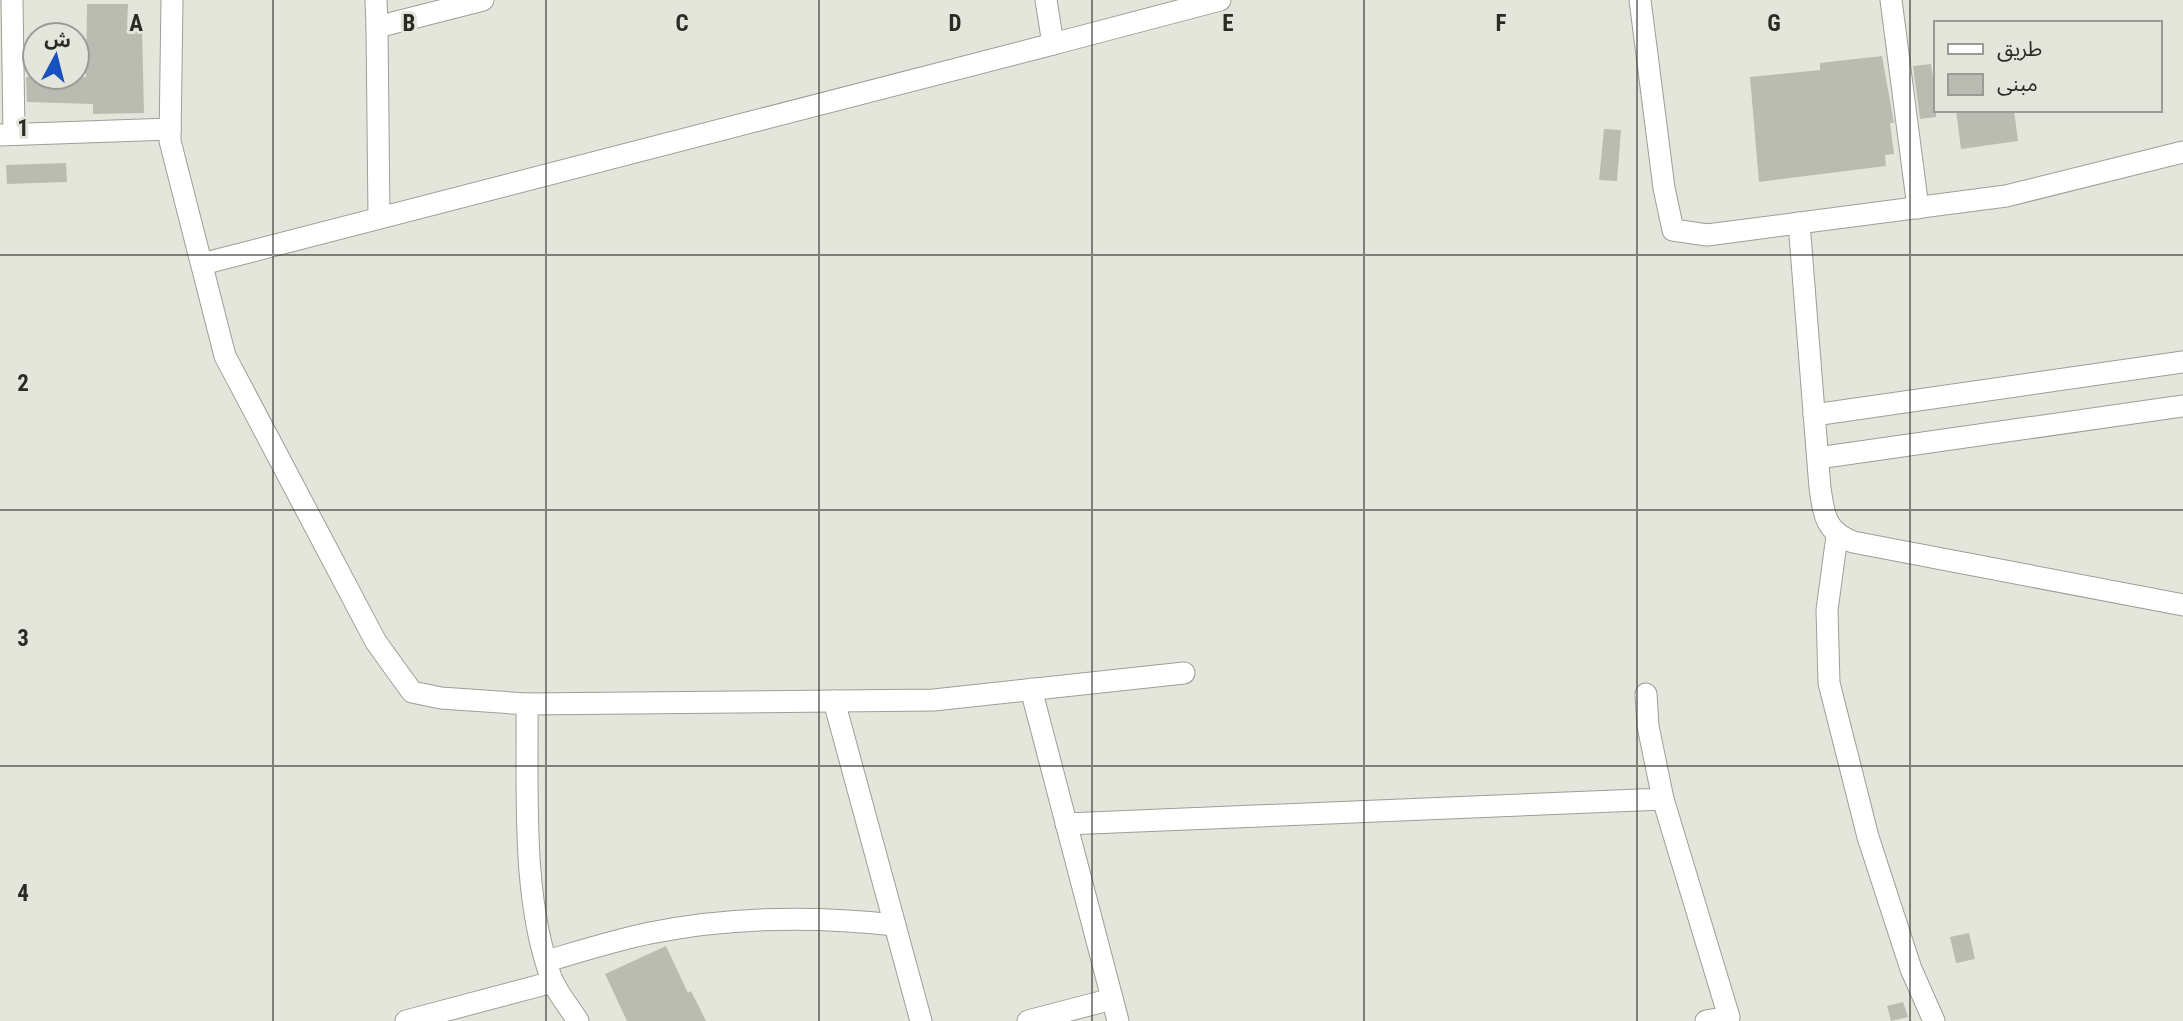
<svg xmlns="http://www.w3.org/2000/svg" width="2183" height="1021" font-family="'Roboto Condensed','Noto Sans Arabic',sans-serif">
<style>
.building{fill:#babcb1}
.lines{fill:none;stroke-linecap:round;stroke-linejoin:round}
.minor-casing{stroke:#9d9f95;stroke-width:23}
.minor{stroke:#fff;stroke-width:21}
.grid{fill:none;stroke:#2a2b27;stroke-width:2;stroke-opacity:0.55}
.grid-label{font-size:23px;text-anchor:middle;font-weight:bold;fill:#2a2b27;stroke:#e4e6db;stroke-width:6;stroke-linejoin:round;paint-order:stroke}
</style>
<rect width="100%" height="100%" fill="#e4e6db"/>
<g class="building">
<path d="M87,4h41l-1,22h15l2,87 -51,1v-10l-66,-2 -1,-25h60z"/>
<path d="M1882,56l12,67h-4l4,31 -9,1 1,11 -127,16 -9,-105 70,-7v-7z"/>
<path d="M1931,64l2,14 3,-1v40l-16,2 -7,-53z"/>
<path d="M1956,110h58l4,31 -57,8z"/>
<path d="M1604,129l17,1 -4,51 -18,-1z"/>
<path d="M66,163l1,19 -60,2 -1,-19z"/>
<path d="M1969,933l6,26 -19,4 -6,-26z"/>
<path d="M666,946l22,47 3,-2 15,30h-79l-22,-47z"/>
<path d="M1903,1002l5,15 -17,4 -4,-15z"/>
</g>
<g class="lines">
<defs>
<g id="minor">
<path d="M12,0l2,134"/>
<path d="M172,0l-2,141 55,215 151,286 36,50 29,6 86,6c1,87 -6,194 25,276 6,14 18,28 26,41"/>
<path d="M376,0l1,27 106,-27"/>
<path d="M1046,0l7,44 167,-44"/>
<path d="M1640,0l24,188 9,42 34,5 299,-39 177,-44"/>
<path d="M1891,0l27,208"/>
<path d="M377,27l2,191"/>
<path d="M0,135l170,-6"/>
<path d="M1799,223l21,265c4,27 5,43 33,54l330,63"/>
<path d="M202,264l851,-220"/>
<path d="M1814,415l369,-53"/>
<path d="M1818,458l365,-52"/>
<path d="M1837,536l-10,74 2,73 39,154 43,132 23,52"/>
<path d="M1031,689l87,332"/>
<path d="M834,701l87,320"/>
<path d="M527,704l407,-4 250,-27"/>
<path d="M1663,799l66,218 -23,4"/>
<path d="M1066,824l597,-25 -15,-73 -2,-32"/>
<path d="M547,961c34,-10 69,-21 103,-28 79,-16 165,-17 245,-8"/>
<path d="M406,1021l147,-39"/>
<path d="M1028,1021l84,-22"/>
</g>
</defs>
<use href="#minor" class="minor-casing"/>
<use href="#minor" class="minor"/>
</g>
<path class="grid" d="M273,0v1021M546,0v1021M819,0v1021M1092,0v1021M1364,0v1021M1637,0v1021M1910,0v1021M0,255h2183M0,510h2183M0,766h2183"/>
<g class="grid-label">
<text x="136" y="31">A</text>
<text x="409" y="31">B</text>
<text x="682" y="31">C</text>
<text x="955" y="31">D</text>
<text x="1228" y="31">E</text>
<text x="1501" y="31">F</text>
<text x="1774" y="31">G</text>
<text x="23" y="136">1</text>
<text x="23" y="391">2</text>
<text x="23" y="646">3</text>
<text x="23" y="901">4</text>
</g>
<rect x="1934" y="21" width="228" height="91" fill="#e4e6db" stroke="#9a9b93" stroke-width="2"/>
<rect x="1948" y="44" width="35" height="10" fill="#ffffff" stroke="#9a9b93" stroke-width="2"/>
<text x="1997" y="56" font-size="21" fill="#2a2b27">طريق</text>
<rect x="1948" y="74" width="35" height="21" fill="#babcb1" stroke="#9a9b93" stroke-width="2"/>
<text x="1997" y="91" font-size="21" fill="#2a2b27">مبنى</text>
<g transform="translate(56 56) rotate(7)"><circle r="33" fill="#e4e6db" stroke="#9a9b93" stroke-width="2"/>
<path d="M0-5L12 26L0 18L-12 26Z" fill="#1951be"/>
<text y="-10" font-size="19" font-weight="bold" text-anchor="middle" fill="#2a2b27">ش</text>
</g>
</svg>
